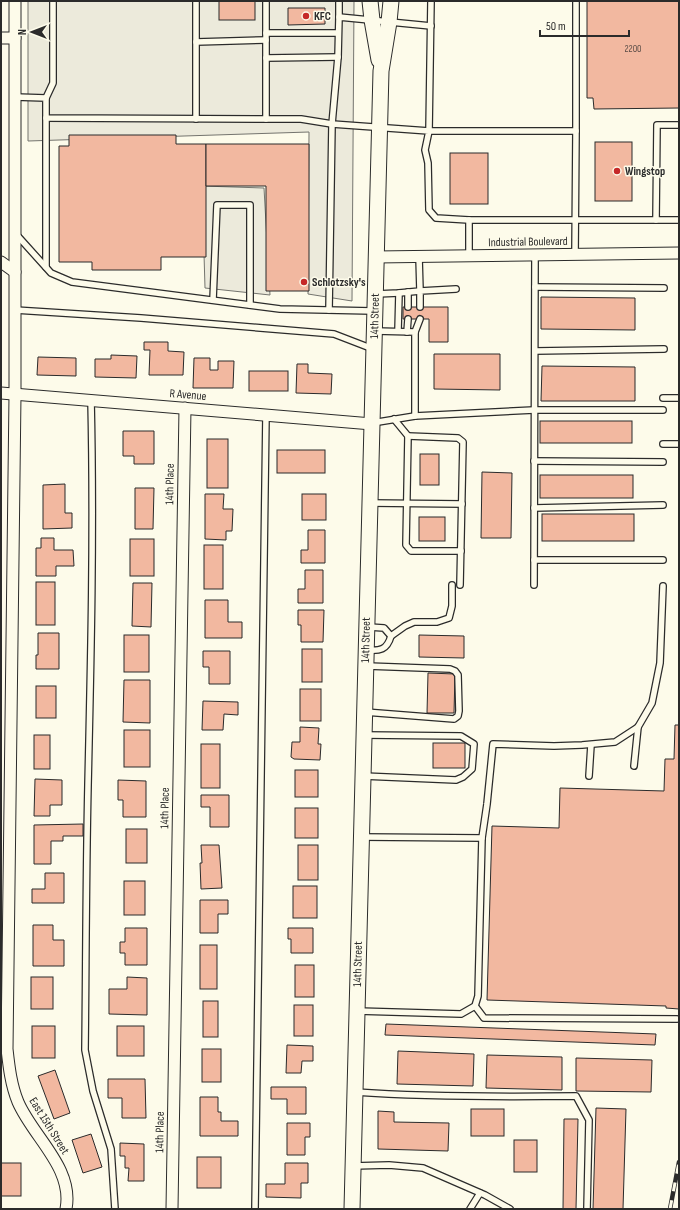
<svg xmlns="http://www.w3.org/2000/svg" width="680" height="1210" font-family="'Sofia Sans Condensed',sans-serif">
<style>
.parking{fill:#eceadb;stroke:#74746e}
.building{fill:#f2b8a0;stroke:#2b2b2b}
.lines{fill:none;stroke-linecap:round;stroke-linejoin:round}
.service-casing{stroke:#2b2b2b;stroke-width:8}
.minor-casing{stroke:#2b2b2b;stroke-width:13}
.secondary-casing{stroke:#2b2b2b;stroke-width:17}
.service{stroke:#fdfbea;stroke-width:5.5}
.minor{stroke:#fdfbea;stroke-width:11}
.secondary{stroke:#fdfbea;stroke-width:15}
.rail-casing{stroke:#2b2b2b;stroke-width:4.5}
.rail{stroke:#fdfbea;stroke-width:3;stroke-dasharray:9;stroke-linecap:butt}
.poi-dot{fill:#c62828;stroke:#fdfbea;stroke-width:1.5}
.labels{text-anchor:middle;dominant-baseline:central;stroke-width:3;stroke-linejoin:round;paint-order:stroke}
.number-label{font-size:10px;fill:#5d4e48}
.poi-label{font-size:12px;font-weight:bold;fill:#2b2b2b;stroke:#fdfbea;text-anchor:start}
.street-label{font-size:12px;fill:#2b2b2b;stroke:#fdfbea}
</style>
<rect width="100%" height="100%" fill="#fdfbea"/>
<g class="parking">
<path d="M28,1h326l-2,300 -44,-7 1,-162 -281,9z"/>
<path d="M202,186l62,2 6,107 -65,-7z"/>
</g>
<g class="building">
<rect x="219" y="1" width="36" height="19"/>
<path d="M587,1h92v107l-85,1 -1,-11h-6z"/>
<path d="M288,8h37v16l-37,1z"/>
<path d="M69,135h107v9h30v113h-45v13h-69v-8h-33v-116h10z"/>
<rect x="595" y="142" width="37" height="59"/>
<path d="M206,144h103v147h-43v-105h-60z"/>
<rect x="450" y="153" width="38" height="51"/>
<path d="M541,297l94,1v32l-94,-1z"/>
<path d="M403,307h45v35h-19v-23h-26z"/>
<path d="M144,342h24v9l16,1 -1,23h-34l1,-25h-6z"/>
<path d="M434,354h66v36l-66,-1z"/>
<path d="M111,355l26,1 -1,22 -41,-1v-18h16z"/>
<path d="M38,357l38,1v18l-39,-1z"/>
<path d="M194,358h16v12h8v-9h16l-1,27h-40z"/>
<path d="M297,364h11v9l24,1 -1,20 -35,-1z"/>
<path d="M542,366l93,1v34h-94z"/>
<rect x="249" y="371" width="39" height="20"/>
<rect x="540" y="421" width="92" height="22"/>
<path d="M123,431h31v33h-20v-8h-11z"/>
<rect x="207" y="439" width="21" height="49"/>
<rect x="277" y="450" width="48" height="23"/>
<rect x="420" y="454" width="19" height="31"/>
<path d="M482,472l30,1 -1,65h-30z"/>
<rect x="540" y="475" width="93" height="23"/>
<path d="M65,484v29h7v15l-29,1v-44z"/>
<path d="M135,488h19l-1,41h-18z"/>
<path d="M205,494h19l-1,15h10l-1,22h-6v9l-21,-1z"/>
<rect x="302" y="494" width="24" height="26"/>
<rect x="542" y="514" width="92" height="27"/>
<rect x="419" y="517" width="26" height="24"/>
<path d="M308,530h17v33h-24v-13h7z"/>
<path d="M41,538h13v12h19l1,16h-18v10h-20v-28h5z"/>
<rect x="130" y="539" width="24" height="37"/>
<rect x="204" y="545" width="19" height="44"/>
<path d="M305,570h18v33h-25v-14h7z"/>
<rect x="36" y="582" width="19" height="43"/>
<path d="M133,583h19l-1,44 -19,-1z"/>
<path d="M205,600h23v22h14v16h-37z"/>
<path d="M298,610h26l-1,32h-22v-17h-3z"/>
<path d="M38,633h21v36h-23v-14h2z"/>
<rect x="124" y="635" width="25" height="37"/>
<path d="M419,635l45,1v22l-45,-1z"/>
<rect x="302" y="649" width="20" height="33"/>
<path d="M203,651h27v33h-21v-17h-6z"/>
<path d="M428,673l27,1 -1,39h-27z"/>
<path d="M124,680h26v43l-27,-1z"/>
<rect x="36" y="686" width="20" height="32"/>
<rect x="300" y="689" width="21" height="32"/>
<path d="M203,701l35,1v13l-14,-1 -1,16h-21z"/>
<path d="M675,725h4v284l-13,-1v-2l-179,-6 5,-174 67,2 1,-40 104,3 1,-32h9z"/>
<path d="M300,727l19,1 -1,16h3l-1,16 -26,-1 -3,-2 1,-15h8z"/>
<rect x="124" y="730" width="26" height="37"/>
<rect x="34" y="735" width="16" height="34"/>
<rect x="433" y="743" width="32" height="25"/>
<rect x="201" y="744" width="19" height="44"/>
<rect x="295" y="770" width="23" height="27"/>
<path d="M35,779l27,1v25h-12v11h-16z"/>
<path d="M118,780l28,1v36h-23v-17h-5z"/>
<path d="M201,795h28v32h-19v-20h-9z"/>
<rect x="295" y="808" width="23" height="30"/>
<path d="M83,824v12h-20v5h-12v23h-17v-39z"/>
<rect x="126" y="829" width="21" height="34"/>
<path d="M201,845h18l3,43 -21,1 -1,-26h2z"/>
<rect x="298" y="845" width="20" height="35"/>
<path d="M45,873h19v30h-32v-14h13z"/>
<rect x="124" y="881" width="21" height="34"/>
<rect x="293" y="886" width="24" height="32"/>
<path d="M200,900h28v14h-10v19h-18z"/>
<path d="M33,925h20v15h11v26h-31z"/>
<path d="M125,928h22v37h-22v-12h-5v-11h5z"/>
<path d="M288,928h25v25h-22v-14h-3z"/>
<rect x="200" y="945" width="17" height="44"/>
<rect x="295" y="965" width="19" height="32"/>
<rect x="31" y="977" width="22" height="32"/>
<path d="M127,977l20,1v37l-38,-1v-25h18z"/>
<rect x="203" y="1001" width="15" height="36"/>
<rect x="294" y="1005" width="19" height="31"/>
<path d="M386,1024l270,10 -1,11 -270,-10z"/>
<rect x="32" y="1026" width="23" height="32"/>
<rect x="117" y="1026" width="27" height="30"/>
<path d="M287,1045l26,1v15h-11l-1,12h-15z"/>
<rect x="202" y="1049" width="19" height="33"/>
<path d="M398,1051l76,3 -1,32 -76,-2z"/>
<path d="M487,1055l75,2v33l-76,-2z"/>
<path d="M576,1058l76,2 -1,32 -75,-1z"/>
<path d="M55,1070l15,43 -16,6 -16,-43z"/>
<path d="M108,1079h37l1,39h-24v-20h-14z"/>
<path d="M271,1087h35v27h-19v-15h-16z"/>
<path d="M200,1097h18v15h3v9h17v15h-38z"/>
<path d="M596,1108l30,1 -3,100h-30z"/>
<rect x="471" y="1109" width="33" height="27"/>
<path d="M378,1111l16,1v10l55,1 -1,28 -70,-2z"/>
<path d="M564,1119h14l-2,90h-13z"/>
<path d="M287,1123h23v14h-5v18h-18z"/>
<path d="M91,1134l11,33 -19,6 -11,-33z"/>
<rect x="514" y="1140" width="23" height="32"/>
<path d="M120,1143l24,1v37h-16l1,-13h-4v-12h-5z"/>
<rect x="197" y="1157" width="24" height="31"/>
<rect x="1" y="1163" width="20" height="33"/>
<path d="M285,1163h23v20h-7v15l-35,-1v-13h19z"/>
</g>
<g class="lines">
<defs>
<g id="service">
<path d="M431,1l-2,130h147l-1,123"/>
<path d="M339,17v-16"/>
<path d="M266,33h72"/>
<path d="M196,42l70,-2"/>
<path d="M266,58l72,-1"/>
<path d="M15,97l31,1v20l220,1v-118"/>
<path d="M46,98l7,-15v-82"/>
<path d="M46,118v149"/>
<path d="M196,119v-118"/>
<path d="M266,119h35l31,5 97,7 -4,19 3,13 1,47 7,8 33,2h210"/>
<path d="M576,131v-130"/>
<path d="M469,220v36"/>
<path d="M656,220l1,-95h22"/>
<path d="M15,233l36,40 21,9 208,27 93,2"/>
<path d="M535,287l129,1"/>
<path d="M376,294l23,-1 21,-2 -1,-34"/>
<path d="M213,300l4,-95h33v100"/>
<path d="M408,307v-15"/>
<path d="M420,307v-16l36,-2"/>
<path d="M15,310l126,8 193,16 39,15"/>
<path d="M329,310l3,-186 6,-67 1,-40 92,9"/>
<path d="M375,331l40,1v84"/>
<path d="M398,331l1,-38"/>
<path d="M407,332l1,-13"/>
<path d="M415,332l5,-13"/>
<path d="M535,351l129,-2"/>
<path d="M663,398h16"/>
<path d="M91,400c3,129 0,257 -3,385 -2,89 -2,177 -3,265l8,41 18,58 4,60"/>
<path d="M394,419l14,17 -2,109 5,6h50"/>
<path d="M372,423l43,-7 119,-6h129"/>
<path d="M408,436l50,2 5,4 -3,143"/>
<path d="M663,444h16"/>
<path d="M534,461l129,1"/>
<path d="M370,503l92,1"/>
<path d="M534,508l129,-3"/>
<path d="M534,560h129"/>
<path d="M534,585l1,-330"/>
<path d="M369,627l15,1 7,8 14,-10 9,-4h23l12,-4 3,-12v-21"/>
<path d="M367,650c13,1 20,0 24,-14"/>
<path d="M365,712l89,7 4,-3 1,-5 -1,-36 -3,-4 -5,-2 -83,-3"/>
<path d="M634,766l4,-39"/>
<path d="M363,776l93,4 7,-3 9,-8 2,-25 -13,-8 -97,-1"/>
<path d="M589,776l2,-31"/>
<path d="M362,837l120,1"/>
<path d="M475,1006l9,12 193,1"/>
<path d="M357,1011l104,3 14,-8 3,-10 4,-158 5,-34 6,-60 61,2 28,-1 33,-3 23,-15 14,-24 8,-40 3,-77"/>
<path d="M355,1092c74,5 147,5 221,4l13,24 -2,89"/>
<path d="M353,1166l36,-1 34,3 62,27 25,14"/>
<path d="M255,1209l11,-794"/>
<path d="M470,1209l10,-16"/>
</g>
<g id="minor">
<path d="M15,1v394l-8,654c2,18 4,36 11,53 15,35 56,66 48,107"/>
<path d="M1,38h14"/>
<path d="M376,257l303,-4"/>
<path d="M1,262l14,10"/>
<path d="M1,393l371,31"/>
<path d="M172,1209l13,-801"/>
</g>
<g id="secondary">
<path d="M370,1l2,19 7,40"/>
<path d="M352,1209l29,-1138 8,-49 2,-21"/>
</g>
</defs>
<use href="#service" class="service-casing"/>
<use href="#minor" class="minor-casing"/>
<use href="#secondary" class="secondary-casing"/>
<use href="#service" class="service"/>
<use href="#minor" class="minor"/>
<use href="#secondary" class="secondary"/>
<defs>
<path id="rail" d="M670,1209l9,-47"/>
</defs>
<use href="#rail" class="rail-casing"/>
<use href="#rail" class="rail"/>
</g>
<g class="poi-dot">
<circle cx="306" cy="16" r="4"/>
<circle cx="617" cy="171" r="4"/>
<circle cx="304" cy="282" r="4"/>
</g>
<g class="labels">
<g class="number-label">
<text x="633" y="49">2200</text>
</g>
<g class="poi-label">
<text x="314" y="16">KFC</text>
<text x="625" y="171">Wingstop</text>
<text x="312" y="282">Schlotzsky's</text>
</g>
<g class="street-label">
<text transform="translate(528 242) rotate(-1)">Industrial Boulevard</text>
<text transform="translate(375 316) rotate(-89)">14th Street</text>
<text transform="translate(188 395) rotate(5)">R Avenue</text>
<text transform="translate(170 484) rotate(-89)">14th Place</text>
<text transform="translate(366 640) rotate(-89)">14th Street</text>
<text transform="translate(165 808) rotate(-89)">14th Place</text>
<text transform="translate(358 964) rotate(-89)">14th Street</text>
<text transform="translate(49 1126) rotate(58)">East 15th Street</text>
<text transform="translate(160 1132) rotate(-89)">14th Place</text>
</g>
</g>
<rect width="680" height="1210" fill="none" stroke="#2b2b2b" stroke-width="4"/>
<g transform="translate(32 32) rotate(270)" stroke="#fdfbea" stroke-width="3" paint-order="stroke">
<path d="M0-3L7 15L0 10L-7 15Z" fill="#2b2b2b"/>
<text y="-6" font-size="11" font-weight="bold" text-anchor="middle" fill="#2b2b2b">N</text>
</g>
<path d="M540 30v6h89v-6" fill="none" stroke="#2b2b2b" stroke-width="2"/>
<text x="546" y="30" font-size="12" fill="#2b2b2b" stroke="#fdfbea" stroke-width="3" paint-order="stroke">50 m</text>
</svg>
